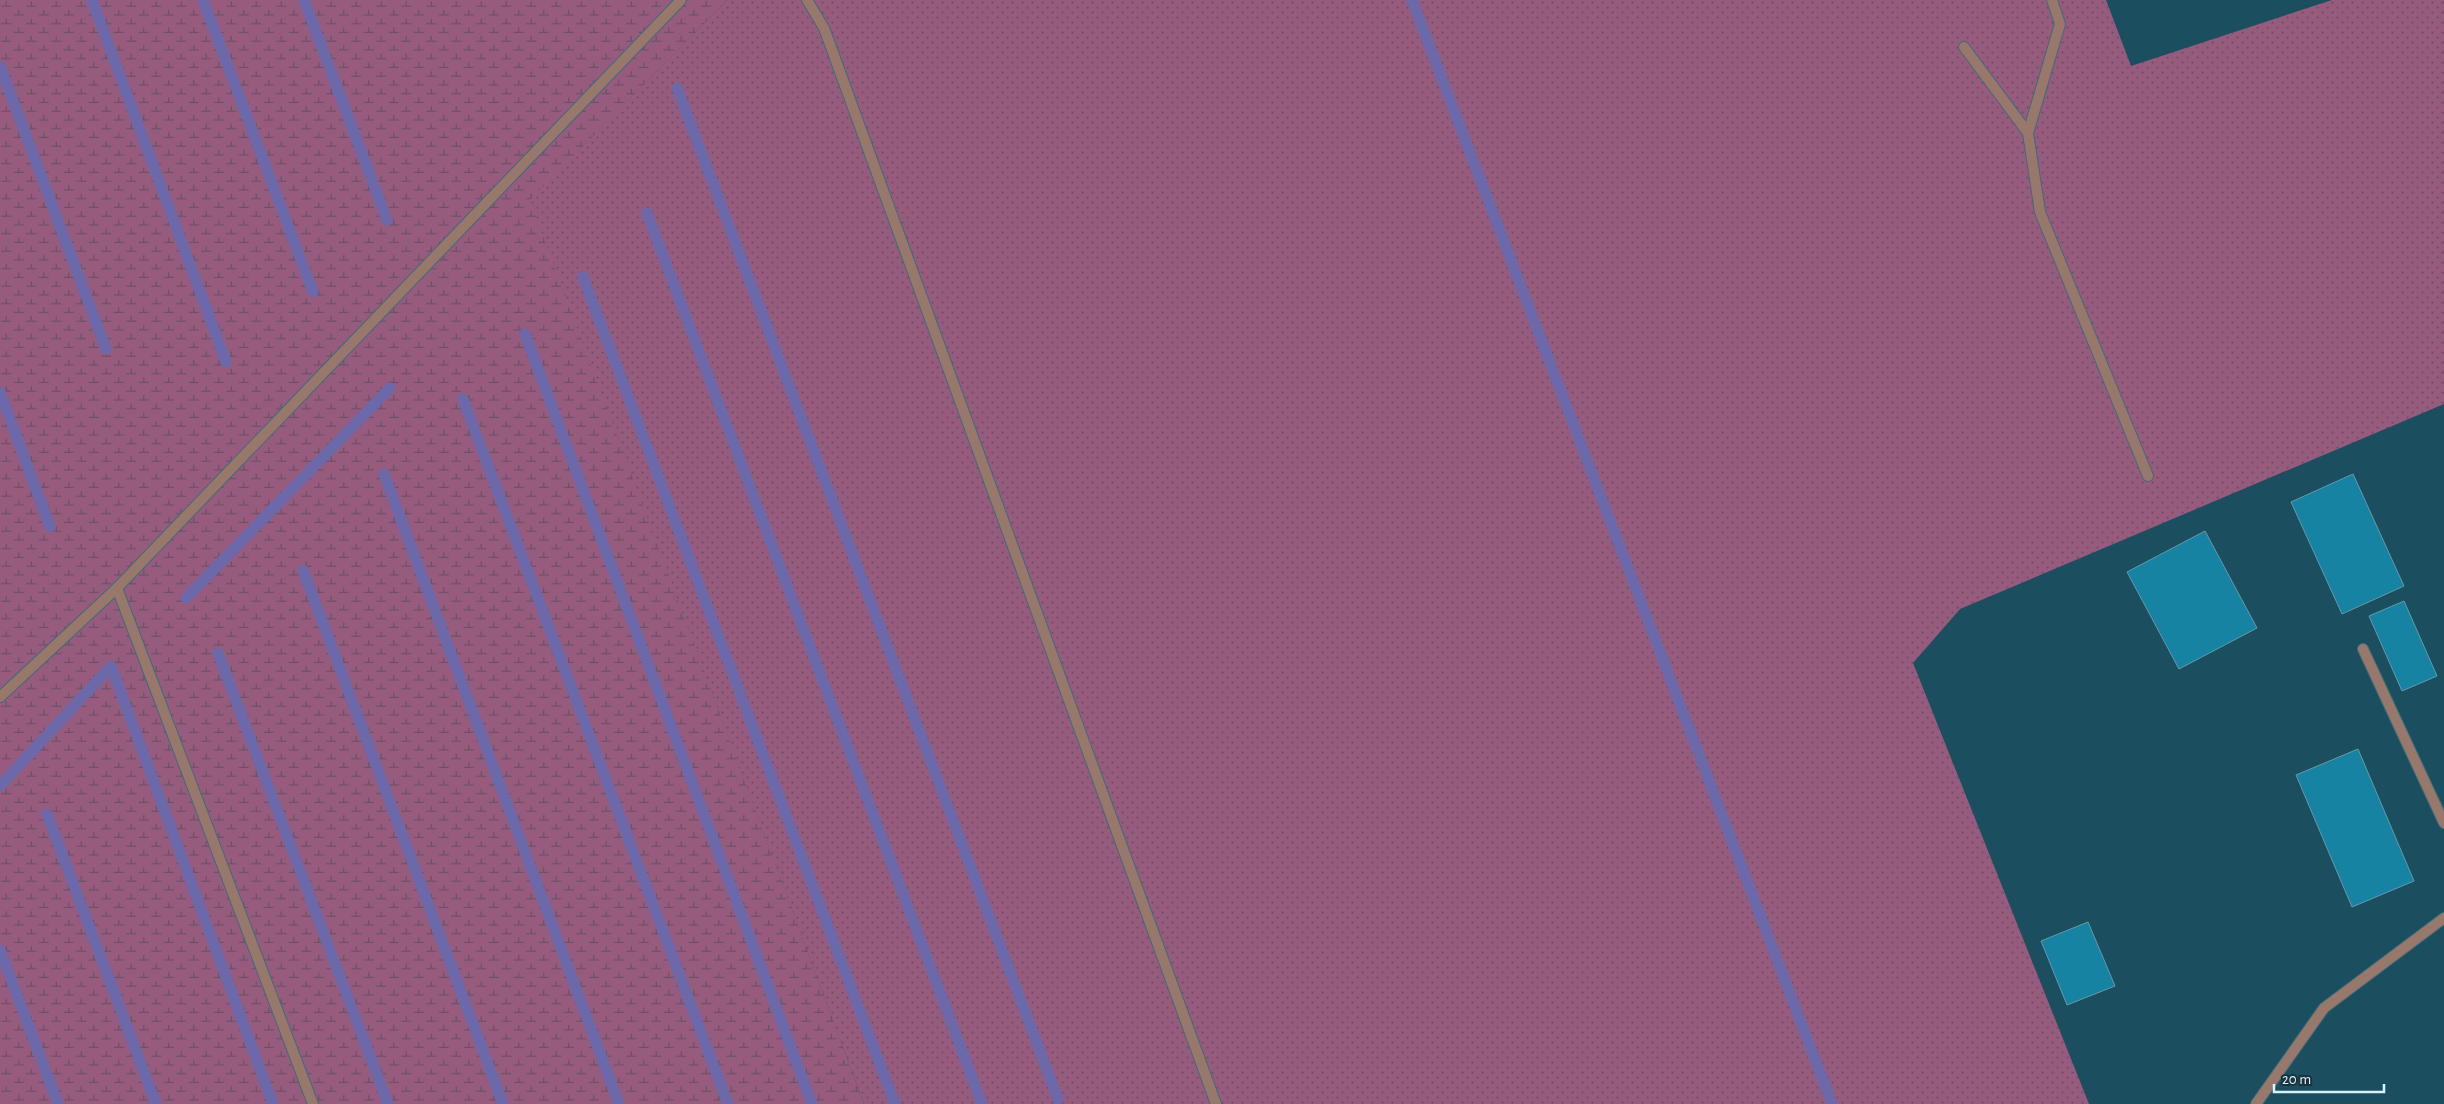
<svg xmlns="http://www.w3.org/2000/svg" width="2444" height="1104" font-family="'Alegreya Sans',sans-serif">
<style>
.grass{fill:url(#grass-dots)}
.wetland{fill:url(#wetland-marsh)}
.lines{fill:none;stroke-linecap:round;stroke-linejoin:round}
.stream{stroke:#6c69ab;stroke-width:11}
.building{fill:#1783a3;stroke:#6699ac}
.lane-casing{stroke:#3d6c7c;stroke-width:12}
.street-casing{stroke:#3d6c7c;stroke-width:12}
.lane{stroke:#98786a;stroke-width:10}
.street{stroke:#98786a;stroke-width:10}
</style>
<defs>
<pattern id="grass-dots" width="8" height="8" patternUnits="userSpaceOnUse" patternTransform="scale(1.25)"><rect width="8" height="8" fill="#975b7e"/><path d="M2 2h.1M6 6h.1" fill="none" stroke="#6c5265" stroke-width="1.8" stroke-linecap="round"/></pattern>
<pattern id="wetland-marsh" width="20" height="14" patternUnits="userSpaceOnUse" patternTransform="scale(1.25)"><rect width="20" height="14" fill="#975b7e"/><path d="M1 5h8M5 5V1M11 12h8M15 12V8" fill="none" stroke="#6c5265"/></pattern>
</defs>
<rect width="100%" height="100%" fill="#1b4f60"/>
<path class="grass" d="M727,0h1379l25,66 201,-66h112v404l-484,205 -47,54 176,441h-1225l-335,-904z"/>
<path class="wetland" d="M0,0h727l-197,200 334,904h-864z"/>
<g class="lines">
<g class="stream">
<path d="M92,0l134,362"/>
<path d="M203,0l110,292"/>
<path d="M304,0l83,220"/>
<path d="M1412,0l420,1104"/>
<path d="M0,66l106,283"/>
<path d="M677,88l381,1011"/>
<path d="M647,213l335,891"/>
<path d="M583,277l312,827"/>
<path d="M525,334l287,770"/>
<path d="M0,392l50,135"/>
<path d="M463,399l265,705"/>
<path d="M384,474l235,630"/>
<path d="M303,570l200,534"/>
<path d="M186,598l204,-210"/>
<path d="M218,653l170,451"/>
<path d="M0,786l111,-120 162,438"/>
<path d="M47,814l109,290"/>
<path d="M0,950l58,154"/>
</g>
</g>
<g class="building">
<path d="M2353,474l51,112 -62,28 -51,-112z"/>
<path d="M2205,531l52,97 -78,41 -52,-97z"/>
<path d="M2404,601l33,75 -35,15 -33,-75z"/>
<path d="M2358,749l56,132 -62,26 -56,-132z"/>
<path d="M2088,922l27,64 -48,19 -26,-64z"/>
</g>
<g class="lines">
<defs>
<g id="lane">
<path d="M807,0l17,28 392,1076"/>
<path d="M2052,0l8,24 -32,109 12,79 108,264"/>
<path d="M1964,47l64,86"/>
<path d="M117,588l196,516"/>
<path d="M2363,649l81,174"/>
<path d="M0,697l117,-109 564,-588"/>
</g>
<path id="street" d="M2256,1104l68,-96 120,-90"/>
</defs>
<use href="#lane" class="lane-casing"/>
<use href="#street" class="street-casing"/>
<use href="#lane" class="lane"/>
<use href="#street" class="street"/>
</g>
<path d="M2274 1084v8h110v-8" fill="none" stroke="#d8f2fd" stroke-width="2.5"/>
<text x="2282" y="1084" font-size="15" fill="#d8f2fd" stroke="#1c3139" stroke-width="4" paint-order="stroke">20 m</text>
</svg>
